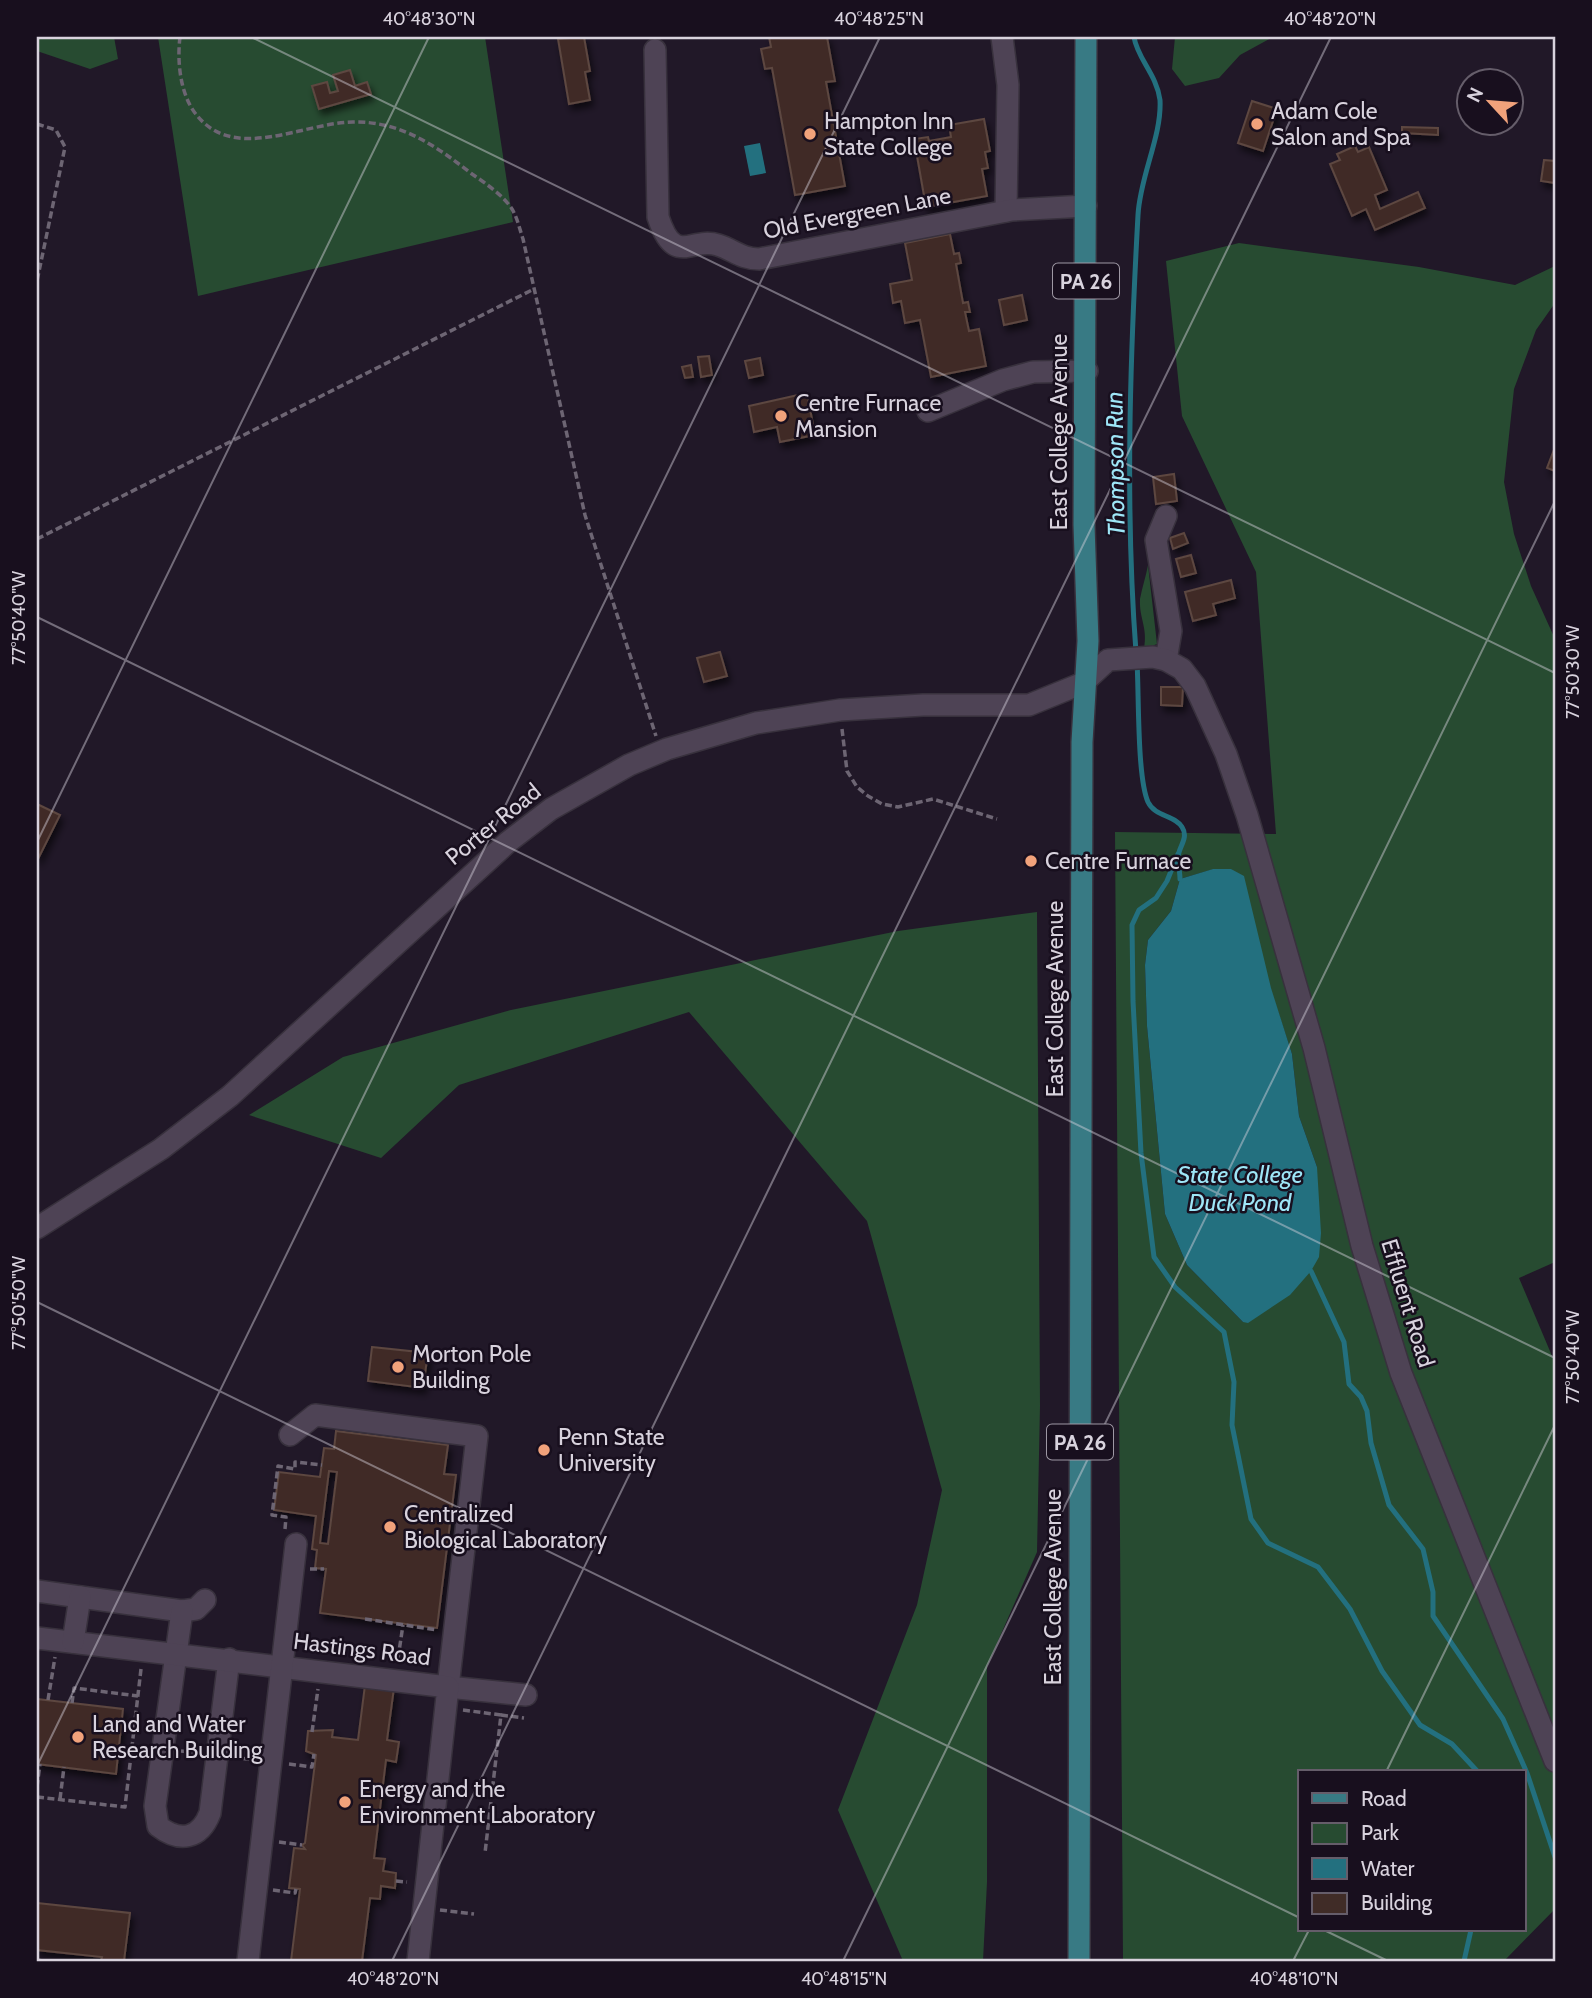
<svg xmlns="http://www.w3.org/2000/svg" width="1592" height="1998" font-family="Cabin,sans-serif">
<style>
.green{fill:#274b31;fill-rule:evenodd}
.water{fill:#23707f}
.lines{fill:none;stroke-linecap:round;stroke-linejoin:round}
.stream{stroke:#23707f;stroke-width:5}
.building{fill:#402c27;stroke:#5d4741;stroke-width:2;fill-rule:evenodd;filter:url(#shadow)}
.minor-casing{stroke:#38313d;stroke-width:24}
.major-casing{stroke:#38313d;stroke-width:24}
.path{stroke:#6d6573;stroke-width:3.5;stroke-dasharray:7 3.5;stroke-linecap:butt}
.minor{stroke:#4e4355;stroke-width:21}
.major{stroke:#387a84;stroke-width:21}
.ticks{fill:none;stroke:#d8d2dd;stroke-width:2;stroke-opacity:0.45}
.poi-dot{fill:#f1a27b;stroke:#180f1e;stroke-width:2.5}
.labels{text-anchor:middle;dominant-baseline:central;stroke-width:5;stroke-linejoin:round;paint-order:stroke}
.shield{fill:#180f1e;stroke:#9e98a4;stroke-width:2}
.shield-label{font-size:21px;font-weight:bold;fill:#d8d2dd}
.poi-label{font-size:23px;fill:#d8d2dd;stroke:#180f1e;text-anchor:start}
.street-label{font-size:23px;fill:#d8d2dd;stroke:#180f1e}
.water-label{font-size:24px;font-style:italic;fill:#9ee6f7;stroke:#180f1e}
.neatline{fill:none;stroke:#d8d2dd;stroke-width:2.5}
.ticks-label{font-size:18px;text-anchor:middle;fill:#d8d2dd}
</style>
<defs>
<filter id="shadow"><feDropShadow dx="3" dy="5.5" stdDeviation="3.5" flood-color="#0009"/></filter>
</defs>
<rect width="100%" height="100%" fill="#211828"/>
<g class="green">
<path d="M37,37h77l4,22 -28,10 -53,-18z"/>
<path d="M158,37h327l28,185 -315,74z"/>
<path d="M1175,37h98l-33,18 -21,23 -34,8 -13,-17z"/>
<path d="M1239,243l180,24 96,18 40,-19v37l-19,27 -22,59 -10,93 10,52 17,52 24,53v623l-36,16 36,85v546l-51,52h-381l-8,-1129 161,2 -20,-262 -74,-156 -16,-155zM1214,869h17l61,185 7,62 18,51 -74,155 -56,-57 -22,-51 -18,-188 -2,-61 3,-25 23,-29 9,-32zM1300,1772h224v158h-224z"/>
<path d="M1148,565l9,79 -13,5c4,-22 -5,-30 -4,-50 2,-11 6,-23 8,-34z"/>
<path d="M1037,912l3,494 -3,146 -50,114v216l-4,79h-80l-65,-151 79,-205 25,-115 -75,-269 -178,-209 -230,73 -78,73 -132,-43 94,-58 168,-47 387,-79z"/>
</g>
<g class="water">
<path d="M760,143l6,30 -16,3 -6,-30z"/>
<path d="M1213,869h18l13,7 27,112 21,66 7,62 18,51 4,66 -2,24 -8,14 -21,24 -42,28 -5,-1 -56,-57 -22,-51 -18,-188 -2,-61 3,-25 23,-29 9,-32z"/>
</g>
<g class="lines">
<g class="stream">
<path d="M1134,37c3,21 23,38 26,63 2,36 -20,76 -22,115 -8,145 -13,292 -2,437"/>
<path d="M1137,662c2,32 0,115 11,140 7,15 27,13 34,25 7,11 -3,19 -4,30 0,7 2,15 2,22"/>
<path d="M1178,854l-11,27 -11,17 -17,12 -7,15 1,76 8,152 13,104 21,30 49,45 10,50 -2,43 19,94 17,24 50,24 32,42 32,62 38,54 32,19 26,28"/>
<path d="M1311,1271l33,71 5,42 12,13 6,14 4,32 18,62 34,44 10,43v24l70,103 24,54 28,84"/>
<path d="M1464,1961l7,-31"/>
</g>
</g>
<g class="building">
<path d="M584,37l6,34 -5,1 5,28 -21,4 -11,-65z"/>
<path d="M769,37h58l8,44 -9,1 19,104 -50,9 -23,-127 -7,1 -4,-20 10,-2z"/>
<path d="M350,70l5,16 12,-4 4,12 -52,15 -7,-23 15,-4 3,11 8,-2 -5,-16z"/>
<path d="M1252,101l25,8 -14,42 -25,-8z"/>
<path d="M984,119l6,32 -5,1 3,16 -6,1 5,27 -61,11 -12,-68 14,-2 1,4 22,-4 -2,-12z"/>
<path d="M1402,127l36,1v7l-36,-2z"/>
<path d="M1355,146l3,6 11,-5 18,43 -12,5 5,14 38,-17 7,16 -50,22 -9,-21 -14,7 -22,-52 10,-4 -3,-6z"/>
<path d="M1544,160l11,1v22l-14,-2z"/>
<path d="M950,234l4,20 5,-1 2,10 -5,1 7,39 5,-1 2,10h-5l4,19 10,-2 7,37 -55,11 -11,-57 -15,3 -4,-22 -8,2 -3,-19 22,-4 -7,-37z"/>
<path d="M1022,295l5,25 -23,5 -5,-25z"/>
<path d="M709,356l3,19 -11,2 -3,-20z"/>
<path d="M760,358l3,17 -14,3 -4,-17z"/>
<path d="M691,365l2,12 -8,1 -3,-11z"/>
<path d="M807,393l8,42 -35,7 -3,-15 -23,5 -5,-26z"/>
<path d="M1555,447v24l-8,-3z"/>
<path d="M1174,474l3,27 -21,3 -3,-27z"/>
<path d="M1184,533l4,10 -15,6 -3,-11z"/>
<path d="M1191,555l5,18 -15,4 -5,-18z"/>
<path d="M1231,580l4,18 -22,6 3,11 -23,6 -8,-29z"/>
<path d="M720,652l7,24 -23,6 -7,-24z"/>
<path d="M1161,687h22l-1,19 -21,-1z"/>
<path d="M37,804l23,11 -22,44h-1z"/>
<path d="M372,1347l56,6 -5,35 -55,-7z"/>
<path d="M336,1431l112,14 -4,29 12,1 -19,153 -117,-15 6,-44 -11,-1 2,-18 -5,-1 4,-33 -42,-6 5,-38 41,5 4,-29 10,1zM329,1471l8,1 -9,72 -8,-1z"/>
<path d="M365,1685l29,3 -7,52 12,2 -3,20 -10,-2 -12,98 11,1 -2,12 13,2 -1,15 -14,-2 -1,13 -10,-1 -8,63h-71l9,-72 -11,-1 5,-40 11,1 -3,-4 3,-2 11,-88 -10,-4 2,-20 25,-1 -1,7 26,3z"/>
<path d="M37,1699l86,10 -7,65 -79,-10z"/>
<path d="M37,1903l93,10 -6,48h-23l1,-4 -65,-7z"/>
</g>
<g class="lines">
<defs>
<g id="minor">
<path d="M1002,37l6,48 -2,126"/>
<path d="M655,50l3,167c17,51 33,19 60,28 16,5 23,14 41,14l253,-49 74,-4"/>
<path d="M928,411l75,-31 30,-8 54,-1"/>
<path d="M1166,516l-10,24 15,91 -5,29"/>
<path d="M37,1228l124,-79 69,-53 278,-254 43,-33 78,-44 38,-16 89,-26 84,-13 83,-5h106l54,-22 25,-23 45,-3 13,3 16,9 13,17 31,68 21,61 67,233 48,198 39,127 154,388"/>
<path d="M290,1435l25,-20 162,21 -29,251 78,8"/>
<path d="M37,1591l145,20 14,-2 9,-9"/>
<path d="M182,1611l-27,195 3,20c22,17 42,13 52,-13l19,-154"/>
<path d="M37,1638l411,49 -30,274"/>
<path d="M73,1642l7,-45"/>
<path d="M248,1961l48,-417"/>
</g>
<path id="major" d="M1079,1961l3,-1219 6,-101 -4,-116 2,-488"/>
</defs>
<use href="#minor" class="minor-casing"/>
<use href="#major" class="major-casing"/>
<g class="path">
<path d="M180,37c-3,24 0,56 15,76 38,51 106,10 158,9 48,-1 83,24 119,52 13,9 31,21 40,35 5,8 8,21 11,30l62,276 71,221"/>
<path d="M37,124l19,6 9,17 -28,134"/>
<path d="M37,539l497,-250"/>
<path d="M842,729l5,42 10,16 11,9 14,8 16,3 35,-8 64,20"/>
<path d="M285,1529l1,-12 -14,-2 6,-49 17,3v-7l27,3"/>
<path d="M310,1569h14"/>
<path d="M365,1619l72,11"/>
<path d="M398,1658l5,-33"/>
<path d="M48,1700l7,-43"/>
<path d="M72,1703l2,-15 64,8"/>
<path d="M463,1710l38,5 -16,138"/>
<path d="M501,1715l23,3"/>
<path d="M312,1732l6,-43"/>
<path d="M181,1751l17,2"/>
<path d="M233,1757l20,3"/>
<path d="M289,1764l23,3 2,-13"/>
<path d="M37,1787l3,-23"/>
<path d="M37,1797l88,10 16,-138"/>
<path d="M60,1799l4,-32"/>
<path d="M279,1842l23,3"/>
<path d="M396,1881l11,1"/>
<path d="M273,1890l22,3 1,-4"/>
<path d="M440,1910l34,4"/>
<path d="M37,1960l6,1"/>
</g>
<use href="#minor" class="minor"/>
<use href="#major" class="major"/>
</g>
<path class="ticks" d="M251,37l1304,636M37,617l1518,741M37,842l392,-805M37,1302l1263,616M37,1766l843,-1729M1386,1772l169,-347M1324,1930l64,31M392,1961l939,-1924M843,1961l712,-1460M1293,1961l16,-31"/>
<g class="poi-dot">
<circle cx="1257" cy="124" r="7"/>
<circle cx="810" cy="134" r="7"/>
<circle cx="781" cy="416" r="7"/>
<circle cx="1031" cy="861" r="7"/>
<circle cx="398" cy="1367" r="7"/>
<circle cx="544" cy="1450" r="7"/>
<circle cx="390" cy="1527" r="7"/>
<circle cx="78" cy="1737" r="7"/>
<circle cx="345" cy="1802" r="7"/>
</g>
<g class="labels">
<g class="shield">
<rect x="1053" y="263.5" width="66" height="35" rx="5"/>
<rect x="1047" y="1424.5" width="66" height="35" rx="5"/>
</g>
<g class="shield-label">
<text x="1086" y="281">PA 26</text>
<text x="1080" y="1442">PA 26</text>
</g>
<g class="poi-label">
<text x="1271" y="111">Adam Cole<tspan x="1271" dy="26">Salon and Spa</tspan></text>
<text x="824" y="121">Hampton Inn<tspan x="824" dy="26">State College</tspan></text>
<text x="795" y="403">Centre Furnace<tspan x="795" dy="26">Mansion</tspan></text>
<text x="1045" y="861">Centre Furnace</text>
<text x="412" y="1354">Morton Pole<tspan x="412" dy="26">Building</tspan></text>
<text x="558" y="1437">Penn State<tspan x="558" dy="26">University</tspan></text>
<text x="404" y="1514">Centralized<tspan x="404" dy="26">Biological Laboratory</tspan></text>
<text x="92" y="1724">Land and Water<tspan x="92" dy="26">Research Building</tspan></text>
<text x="359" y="1789">Energy and the<tspan x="359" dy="26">Environment Laboratory</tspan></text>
</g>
<g class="street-label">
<text transform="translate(857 213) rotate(-11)">Old Evergreen Lane</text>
<text transform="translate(1059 432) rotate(-90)">East College Avenue</text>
<text transform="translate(493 824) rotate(-39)">Porter Road</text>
<text transform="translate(1055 999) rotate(-90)">East College Avenue</text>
<text transform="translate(1408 1303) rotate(73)">Effluent Road</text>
<text transform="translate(1053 1587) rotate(-90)">East College Avenue</text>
<text transform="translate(362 1649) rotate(7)">Hastings Road</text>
</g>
<g class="water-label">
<text transform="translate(1115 464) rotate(-91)">Thompson Run</text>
<text x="1240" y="1174">State College<tspan x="1240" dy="28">Duck Pond</tspan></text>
</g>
</g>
<rect width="1592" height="1998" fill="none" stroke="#180f1e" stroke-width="77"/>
<rect x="1298" y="1770" width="228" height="161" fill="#180f1e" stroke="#655d6a" stroke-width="2"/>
<rect x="1312" y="1793" width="35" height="10" fill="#387a84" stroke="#655d6a" stroke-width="2"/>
<text x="1361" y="1806" font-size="21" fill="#d8d2dd">Road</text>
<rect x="1312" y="1823" width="35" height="21" fill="#274b31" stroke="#655d6a" stroke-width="2"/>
<text x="1361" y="1840" font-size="21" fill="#d8d2dd">Park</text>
<rect x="1312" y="1858" width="35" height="21" fill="#23707f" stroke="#655d6a" stroke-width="2"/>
<text x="1361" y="1876" font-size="21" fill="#d8d2dd">Water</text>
<rect x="1312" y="1893" width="35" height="21" fill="#402c27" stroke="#655d6a" stroke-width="2"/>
<text x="1361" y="1910" font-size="21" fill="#d8d2dd">Building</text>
<g transform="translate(1490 102) rotate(296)"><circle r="33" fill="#180f1e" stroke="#655d6a" stroke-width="2"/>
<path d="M0-5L12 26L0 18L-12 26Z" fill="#f1a27b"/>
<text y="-10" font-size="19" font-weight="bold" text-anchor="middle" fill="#d8d2dd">N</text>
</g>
<rect x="38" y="38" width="1516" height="1922" class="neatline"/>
<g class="ticks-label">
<text x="429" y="25">40°48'30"N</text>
<text x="879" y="25">40°48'25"N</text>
<text x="1330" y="25">40°48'20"N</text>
<text transform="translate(19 618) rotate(-90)" y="6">77°50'40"W</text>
<text transform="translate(1573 672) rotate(-90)" y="6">77°50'30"W</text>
<text transform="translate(19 1303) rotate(-90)" y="6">77°50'50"W</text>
<text transform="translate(1573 1357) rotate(-90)" y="6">77°50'40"W</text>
<text x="393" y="1985">40°48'20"N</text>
<text x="844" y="1985">40°48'15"N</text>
<text x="1294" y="1985">40°48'10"N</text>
</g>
</svg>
